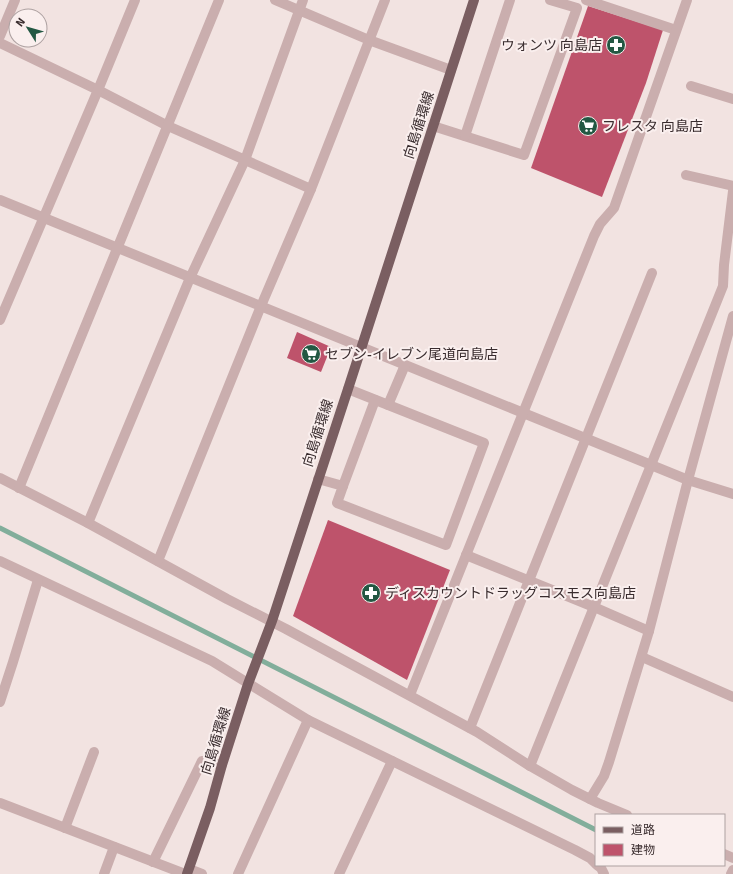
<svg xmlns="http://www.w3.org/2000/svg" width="733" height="874" font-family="Signika,'Noto Sans JP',sans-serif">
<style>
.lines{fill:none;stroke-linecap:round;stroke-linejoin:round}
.stream{stroke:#82ae9b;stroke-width:5}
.building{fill:#be536b}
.minor{stroke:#caaeae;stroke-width:10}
.major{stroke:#7a5e61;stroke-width:10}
.labels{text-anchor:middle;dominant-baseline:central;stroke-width:4;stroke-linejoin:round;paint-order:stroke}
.poi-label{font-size:14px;fill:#392c2e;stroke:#faefee;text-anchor:start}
.street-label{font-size:14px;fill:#392c2e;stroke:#faefee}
</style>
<rect width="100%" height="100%" fill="#f2e3e1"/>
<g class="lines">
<path class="stream" d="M0,528l596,302"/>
</g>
<g class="building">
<path d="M588,6l75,24 -17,53 -44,114 -71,-29z"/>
<path d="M297,332l34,15 -10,25 -34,-14z"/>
<path d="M328,520l122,50 -43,110 -114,-64z"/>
</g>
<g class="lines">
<g class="minor">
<path d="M275,0l94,40 82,30"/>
<path d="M586,0l90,30"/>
<path d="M0,36l15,-36"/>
<path d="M0,43l98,47 70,36 143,63"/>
<path d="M691,86l42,13"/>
<path d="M433,126l91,29 53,-147 -27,-8"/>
<path d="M465,136l45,-136"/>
<path d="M686,175l47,11"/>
<path d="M0,200l688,280 45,14"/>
<path d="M0,320l98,-230 37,-90"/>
<path d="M388,405l17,-40"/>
<path d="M0,478l88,45 139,76 59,30 191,103 53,34 42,24 26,13 29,12"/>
<path d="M318,479l25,7 -6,17 109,42 38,-102 -136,-54"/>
<path d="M343,486l32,-86"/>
<path d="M19,488l200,-488"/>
<path d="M88,523l102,-245 55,-118 58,-160"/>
<path d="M466,555l128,52 55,24"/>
<path d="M0,561l212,100 96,59 267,130 15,8 6,6"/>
<path d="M158,561l103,-255 50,-117 74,-189"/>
<path d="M642,657l91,40"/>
<path d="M410,695l184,-459 6,-12 14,-16 73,-208"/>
<path d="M0,702l13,-40 25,-82"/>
<path d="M470,728l182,-455"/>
<path d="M530,766l193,-480 1,-21 9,-74"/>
<path d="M590,799l14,-23 5,-14 40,-131 39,-151 45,-164"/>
<path d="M0,803l185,71"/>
<path d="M65,828l29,-76"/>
<path d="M724,854l9,4"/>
<path d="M153,862l49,-101 20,4"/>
<path d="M597,865l4,3 3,6"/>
<path d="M189,869l13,5"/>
<path d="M104,874l10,-27"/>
<path d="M238,874l70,-154"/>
<path d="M339,874l53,-113"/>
<path d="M731,874l2,-4"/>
</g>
<path class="major" d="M187,874l23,-66 12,-43 26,-81 24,-63 76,-232 126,-389"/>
</g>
<defs>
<symbol id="pharmacy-disc" viewBox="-11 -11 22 22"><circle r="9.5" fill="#235843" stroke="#faefee"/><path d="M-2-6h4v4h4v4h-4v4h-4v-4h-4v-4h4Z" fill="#fff"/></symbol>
<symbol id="supermarket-disc" viewBox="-11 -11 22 22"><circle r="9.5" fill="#235843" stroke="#faefee"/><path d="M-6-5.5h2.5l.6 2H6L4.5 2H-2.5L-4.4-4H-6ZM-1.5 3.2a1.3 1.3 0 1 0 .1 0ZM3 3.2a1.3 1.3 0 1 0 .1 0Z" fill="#fff"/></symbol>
</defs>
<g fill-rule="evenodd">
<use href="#pharmacy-disc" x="605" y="34" width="22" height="22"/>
<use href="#supermarket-disc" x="577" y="115" width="22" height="22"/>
<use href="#supermarket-disc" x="300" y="343" width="22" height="22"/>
<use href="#pharmacy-disc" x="360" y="582" width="22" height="22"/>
</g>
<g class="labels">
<g class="poi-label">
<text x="602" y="45" text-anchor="end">ウォンツ 向島店</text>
<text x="602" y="126">フレスタ 向島店</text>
<text x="325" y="354">セブン-イレブン尾道向島店</text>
<text x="385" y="593">ディスカウントドラッグコスモス向島店</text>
</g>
<g class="street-label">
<text transform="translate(419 125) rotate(-72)">向島循環線</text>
<text transform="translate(318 433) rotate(-72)">向島循環線</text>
<text transform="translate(216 741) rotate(-73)">向島循環線</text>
</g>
</g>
<rect x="595" y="814" width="130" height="52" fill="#faefee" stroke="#ada1a1"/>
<rect x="603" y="827" width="20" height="6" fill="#7a5e61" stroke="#ada1a1"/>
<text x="631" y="834" font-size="12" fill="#392c2e">道路</text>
<rect x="603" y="844" width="20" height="12" fill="#be536b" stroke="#ada1a1"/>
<text x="631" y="854" font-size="12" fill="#392c2e">建物</text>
<g transform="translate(28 28) rotate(307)"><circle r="19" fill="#faefee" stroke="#ada1a1"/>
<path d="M0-3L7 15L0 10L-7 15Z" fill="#235843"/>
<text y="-6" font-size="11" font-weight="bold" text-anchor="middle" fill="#392c2e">N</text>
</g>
</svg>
